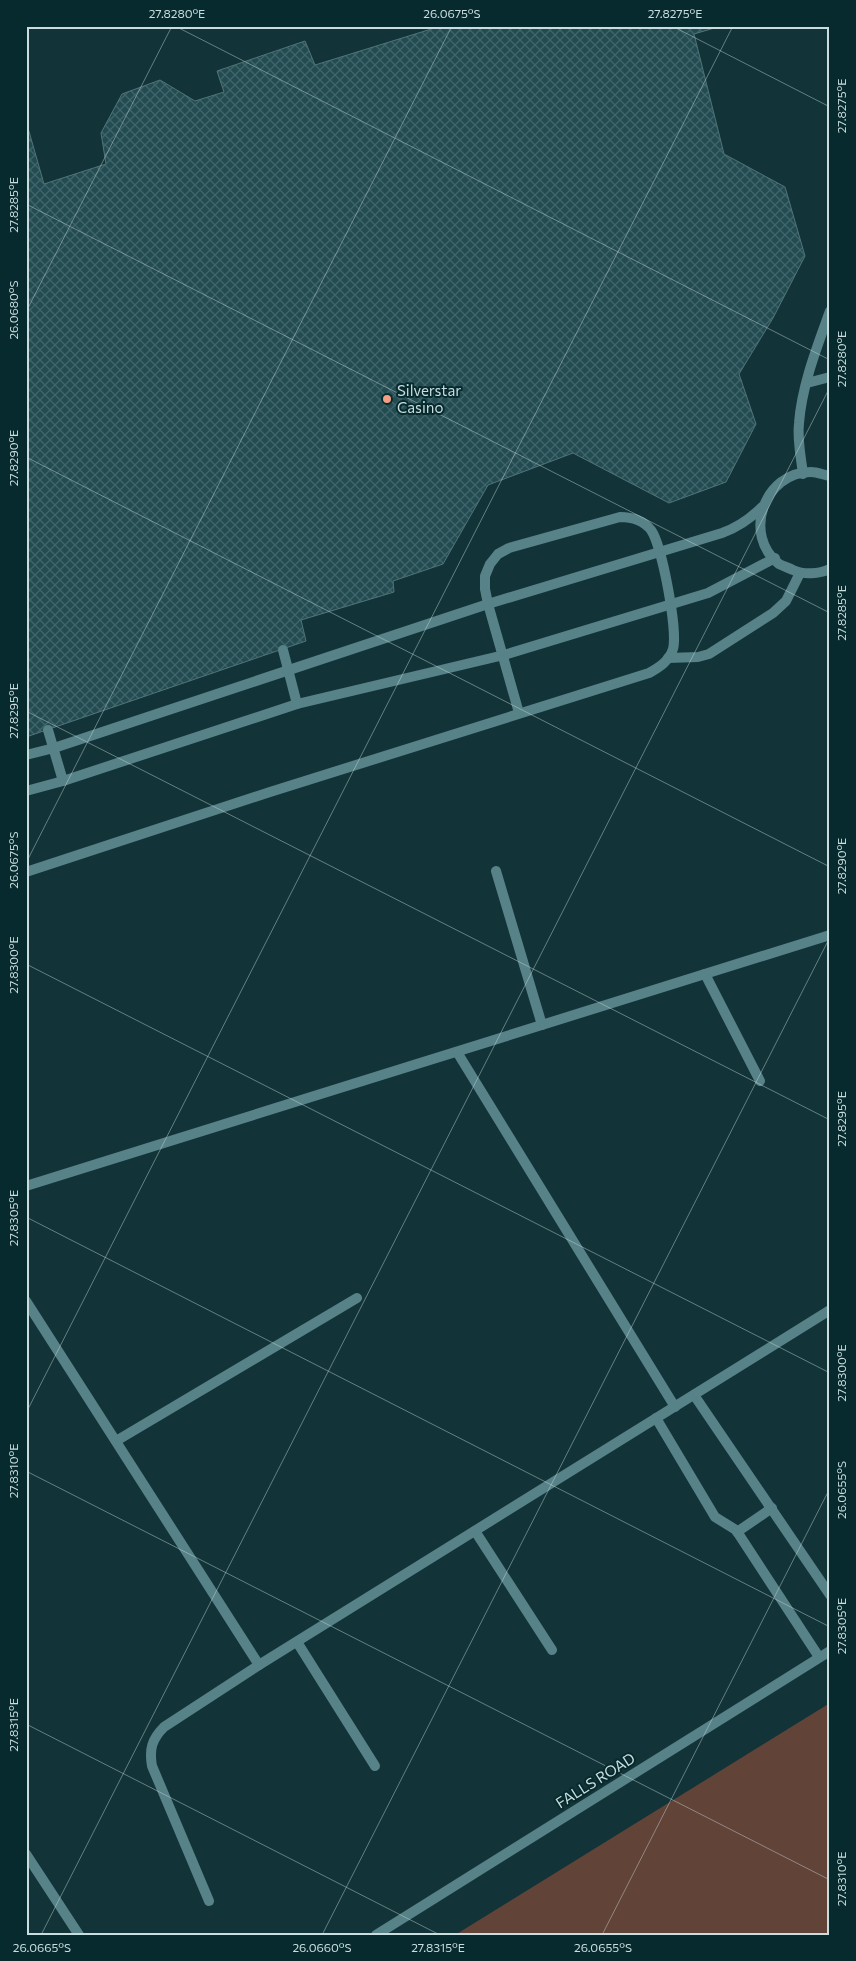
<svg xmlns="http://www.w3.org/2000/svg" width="856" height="1961" font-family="Commissioner,sans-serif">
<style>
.grass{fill:#624338}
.building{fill:url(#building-cross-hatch);stroke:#527479}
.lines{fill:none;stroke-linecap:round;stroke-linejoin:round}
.service{stroke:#578288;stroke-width:10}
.minor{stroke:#578288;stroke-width:10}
.ticks{fill:none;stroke:#c9dcde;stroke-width:1;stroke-opacity:0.45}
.poi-dot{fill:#f3a082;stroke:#062a2e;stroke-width:2}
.labels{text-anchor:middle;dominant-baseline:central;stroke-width:4;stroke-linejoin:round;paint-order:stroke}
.poi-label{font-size:15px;fill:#c9dcde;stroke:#062a2e;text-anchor:start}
.street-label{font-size:15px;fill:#c9dcde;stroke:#062a2e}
.neatline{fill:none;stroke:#c9dcde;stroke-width:2}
.ticks-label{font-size:12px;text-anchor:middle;fill:#c9dcde}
</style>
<defs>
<pattern id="building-cross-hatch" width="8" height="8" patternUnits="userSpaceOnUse" patternTransform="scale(1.25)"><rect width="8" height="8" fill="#224c51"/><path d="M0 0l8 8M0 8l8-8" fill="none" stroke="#41656a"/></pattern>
</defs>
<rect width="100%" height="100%" fill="#123438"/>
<path class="grass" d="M830,1703v232h-375z"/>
<path class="building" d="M441,26h280l-27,8 30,120 61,33 20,69 -32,62 -34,56 17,50 -30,58 -57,21 -96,-50 -85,32 -45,79 -50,17 1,11 -93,28 5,21 -280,96v-616l18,63 62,-20 -5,-31 21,-39 38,-14 35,21 29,-9 -7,-21 88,-30 10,24z"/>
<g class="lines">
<g class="service">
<path d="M807,383l23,-6"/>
<path d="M803,474c-2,-17 -6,-34 -4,-51 3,-38 18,-76 31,-112"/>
<path d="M830,476c-6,-1 -13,-4 -19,-4 -47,0 -69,63 -32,92 4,2 10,4 14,6 11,5 26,4 37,-1"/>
<path d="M283,650l14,54"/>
<path d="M668,658l30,-1 11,-3 64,-41 13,-12 14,-28"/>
<path d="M48,730l15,51"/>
<path d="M26,755l28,-7 434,-144 234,-71c17,-6 28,-14 40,-26"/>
<path d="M26,791l37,-10 234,-77 207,-49 204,-62 67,-35"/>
<path d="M26,872l244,-80 379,-119c11,-6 20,-12 24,-24 5,-18 -11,-104 -22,-119 -8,-10 -19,-13 -31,-13l-111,31 -11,6 -8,10 -5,12v13l3,15 31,109"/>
<path d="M705,974l55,107"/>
</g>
<g class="minor">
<path d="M496,871l46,154"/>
<path d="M457,1052l218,355"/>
<path d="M26,1186l804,-251"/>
<path d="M26,1301l233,364"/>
<path d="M694,1395l136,200"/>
<path d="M656,1418l59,99 21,13 83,127"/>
<path d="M116,1441l241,-143"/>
<path d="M475,1531l77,119"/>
<path d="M737,1532l35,-24"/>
<path d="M297,1642l78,124"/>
<path d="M26,1854l53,81"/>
<path d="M209,1901l-57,-135c-3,-17 0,-27 12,-39l95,-62 571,-355"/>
<path d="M376,1935l454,-284"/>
</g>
</g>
<path class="ticks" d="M175,26l655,334M672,26l158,81M26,204l804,409M26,312l146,-286M26,457l804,410M26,711l804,409M26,863l426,-837M26,964l804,409M26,1217l804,410M26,1413l707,-1387M26,1471l804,409M26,1724l414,211M41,1935l789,-1548M322,1935l508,-998M602,1935l228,-447"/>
<circle class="poi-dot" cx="387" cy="399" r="5"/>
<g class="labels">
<g class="poi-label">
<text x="397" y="390">Silverstar<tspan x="397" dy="17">Casino</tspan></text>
</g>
<g class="street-label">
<text transform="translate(595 1780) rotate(-32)">FALLS ROAD</text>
</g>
</g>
<rect width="856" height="1961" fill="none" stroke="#062a2e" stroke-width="55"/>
<rect x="28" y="28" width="800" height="1906" class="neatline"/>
<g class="ticks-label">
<text x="177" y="18">27.8280°E</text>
<text x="452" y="18">26.0675°S</text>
<text x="675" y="18">27.8275°E</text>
<text transform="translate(842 106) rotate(-90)" y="4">27.8275°E</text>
<text transform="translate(14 205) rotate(-90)" y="4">27.8285°E</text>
<text transform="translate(14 310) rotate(-90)" y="4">26.0680°S</text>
<text transform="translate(842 359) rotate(-90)" y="4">27.8280°E</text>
<text transform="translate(14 458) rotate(-90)" y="4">27.8290°E</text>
<text transform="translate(842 613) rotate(-90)" y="4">27.8285°E</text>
<text transform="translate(14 711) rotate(-90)" y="4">27.8295°E</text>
<text transform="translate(14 860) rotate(-90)" y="4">26.0675°S</text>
<text transform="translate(842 866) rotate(-90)" y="4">27.8290°E</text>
<text transform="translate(14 965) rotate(-90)" y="4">27.8300°E</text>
<text transform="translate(842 1119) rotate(-90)" y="4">27.8295°E</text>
<text transform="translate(14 1218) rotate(-90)" y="4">27.8305°E</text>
<text transform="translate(842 1373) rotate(-90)" y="4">27.8300°E</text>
<text transform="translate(14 1471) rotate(-90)" y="4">27.8310°E</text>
<text transform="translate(842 1490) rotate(-90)" y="4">26.0655°S</text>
<text transform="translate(842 1626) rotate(-90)" y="4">27.8305°E</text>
<text transform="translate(14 1725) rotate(-90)" y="4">27.8315°E</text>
<text transform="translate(842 1879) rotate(-90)" y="4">27.8310°E</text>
<text x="42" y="1952">26.0665°S</text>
<text x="322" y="1952">26.0660°S</text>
<text x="438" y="1952">27.8315°E</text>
<text x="603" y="1952">26.0655°S</text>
</g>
</svg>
